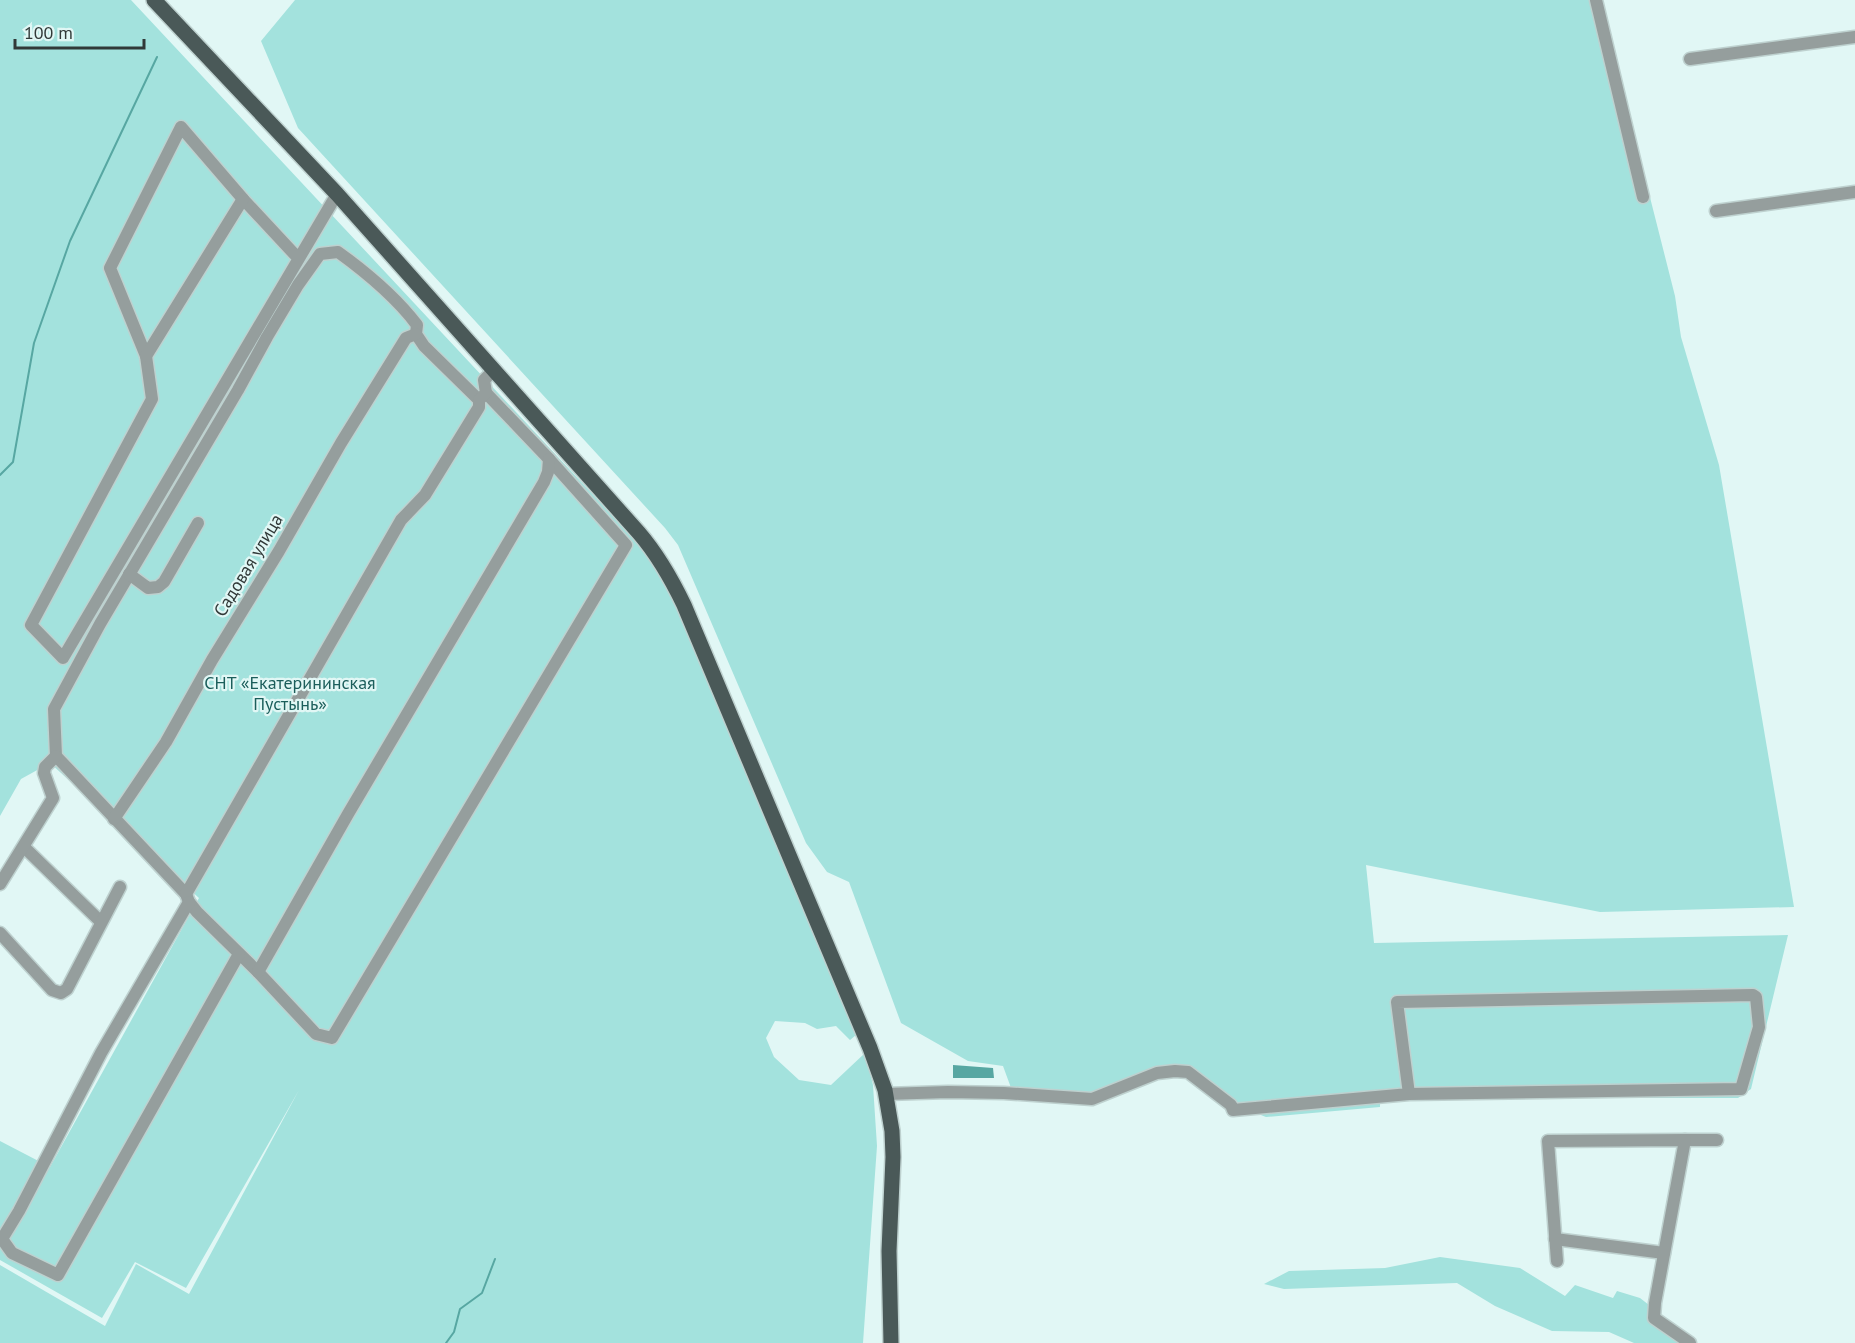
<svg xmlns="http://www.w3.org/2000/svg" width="1855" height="1343" font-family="'PT Sans',sans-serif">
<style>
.green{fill:#a3e2dd}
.water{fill:#57a7a2}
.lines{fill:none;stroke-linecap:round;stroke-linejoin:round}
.stream{stroke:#57a7a2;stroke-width:2}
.minor-casing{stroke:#bed1cf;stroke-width:15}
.major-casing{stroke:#bed1cf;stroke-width:18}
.minor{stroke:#959e9d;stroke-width:12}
.major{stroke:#4a5958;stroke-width:15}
.labels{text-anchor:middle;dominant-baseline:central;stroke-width:4.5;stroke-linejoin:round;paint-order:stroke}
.street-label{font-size:18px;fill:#313938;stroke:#e1f7f5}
.park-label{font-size:18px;fill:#1b5e5b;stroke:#e1f7f5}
</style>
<rect width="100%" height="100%" fill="#e1f7f5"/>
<g class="green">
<path d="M0,0h131l497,532 28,28 17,30 183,445 -6,5 -14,-14 -19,3 -12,-6 -30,-2 -9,17 8,19 25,23 32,5 34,-32 8,32 4,61 -14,197h-863v-78l105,61 31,-62 53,30 110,-204 -113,198 -51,-26 -33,56 -102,-58v-119l50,26 149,-269 -149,-135 -29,16 -21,37z"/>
<path d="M295,0h1305l75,296 6,41 38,128 75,442 -194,5 -234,-47 8,78 414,-8 -37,154 -13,9h-230l-128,2v7l-114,10 -34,-13 -37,-28 -40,-3 -62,23h-79l-11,-30 -35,-5 -67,-38 -52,-141 -22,-10 -21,-29 -128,-298 -13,-17 -367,-400 -37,-87z"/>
<path d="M1440,1257l80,11 45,28 10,-11 38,13 4,-7 23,7 27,21 15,24h-48l-25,-11 -57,-1 -57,-25 -38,-23 -173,6 -20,-5 25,-13 96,-3z"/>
</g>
<path class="water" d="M953,1065l40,3 1,10h-41z"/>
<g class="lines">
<g class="stream">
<path d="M0,475l13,-13 21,-119 36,-102 87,-184"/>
<path d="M446,1343l8,-11 6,-23 22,-16 13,-34"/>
</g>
<defs>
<g id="minor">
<path d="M1596,0l47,197"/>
<path d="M1690,59l165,-22"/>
<path d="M1716,211l139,-19"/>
<path d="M298,258l-55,-59 -62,-72 -71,141 36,88 6,43 -121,226 32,33 274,-464"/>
<path d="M146,356l97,-157"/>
<path d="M479,400l-55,-54 -8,-12 1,-9c-22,-29 -50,-52 -79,-73l-18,2 -22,31 -31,52 -29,53 -138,234 -46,85 2,47 130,138 3,8 8,10 61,60 58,62 16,4 294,-493 -77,-86 -63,-66"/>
<path d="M129,574l19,14 10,-1 6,-5 34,-59"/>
<path d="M114,819l52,-77 46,-82 67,-109 62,-108 65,-105 10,-4"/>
<path d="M24,847l77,75"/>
<path d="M0,884l53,-86 -9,-25 1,-6 11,-11"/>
<path d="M186,894l215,-374 24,-25 54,-88v-7l7,-7 -2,-13 9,-9"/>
<path d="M189,902l-88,151 -82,158 -17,28 10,14 46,22 181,-321"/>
<path d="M0,933l52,57 9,3 6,-4 53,-102"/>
<path d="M258,972l90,-158 196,-332 4,-10 1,-13"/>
<path d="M886,1094l62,-2 56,1 88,6 65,-26 18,-2 13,1 43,33 2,5 176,-16 332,-5 18,-62 -3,-30 -3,-2 -356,7 12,92"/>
<path d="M1685,1140h32"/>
<path d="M1555,1239l109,14"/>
<path d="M1557,1261l-9,-120 137,-1 -30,163 -1,15 36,25"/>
</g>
<path id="major" d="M154,0l183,194 302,339c19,22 32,45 45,72l186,443 15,42 7,41 1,26 -4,94 2,92"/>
</defs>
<use href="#minor" class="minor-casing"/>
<use href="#major" class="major-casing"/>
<use href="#minor" class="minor"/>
<use href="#major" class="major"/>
</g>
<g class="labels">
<g class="street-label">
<text transform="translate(248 565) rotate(-59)">Садовая улица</text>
</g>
<g class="park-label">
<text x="290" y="682">СНТ «Екатерининская<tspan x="290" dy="21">Пустынь»</tspan></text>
</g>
</g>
<path d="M15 39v9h129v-9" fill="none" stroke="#313938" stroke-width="3"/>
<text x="24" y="39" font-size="18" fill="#313938" stroke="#e1f7f5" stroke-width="4.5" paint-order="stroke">100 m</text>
</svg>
